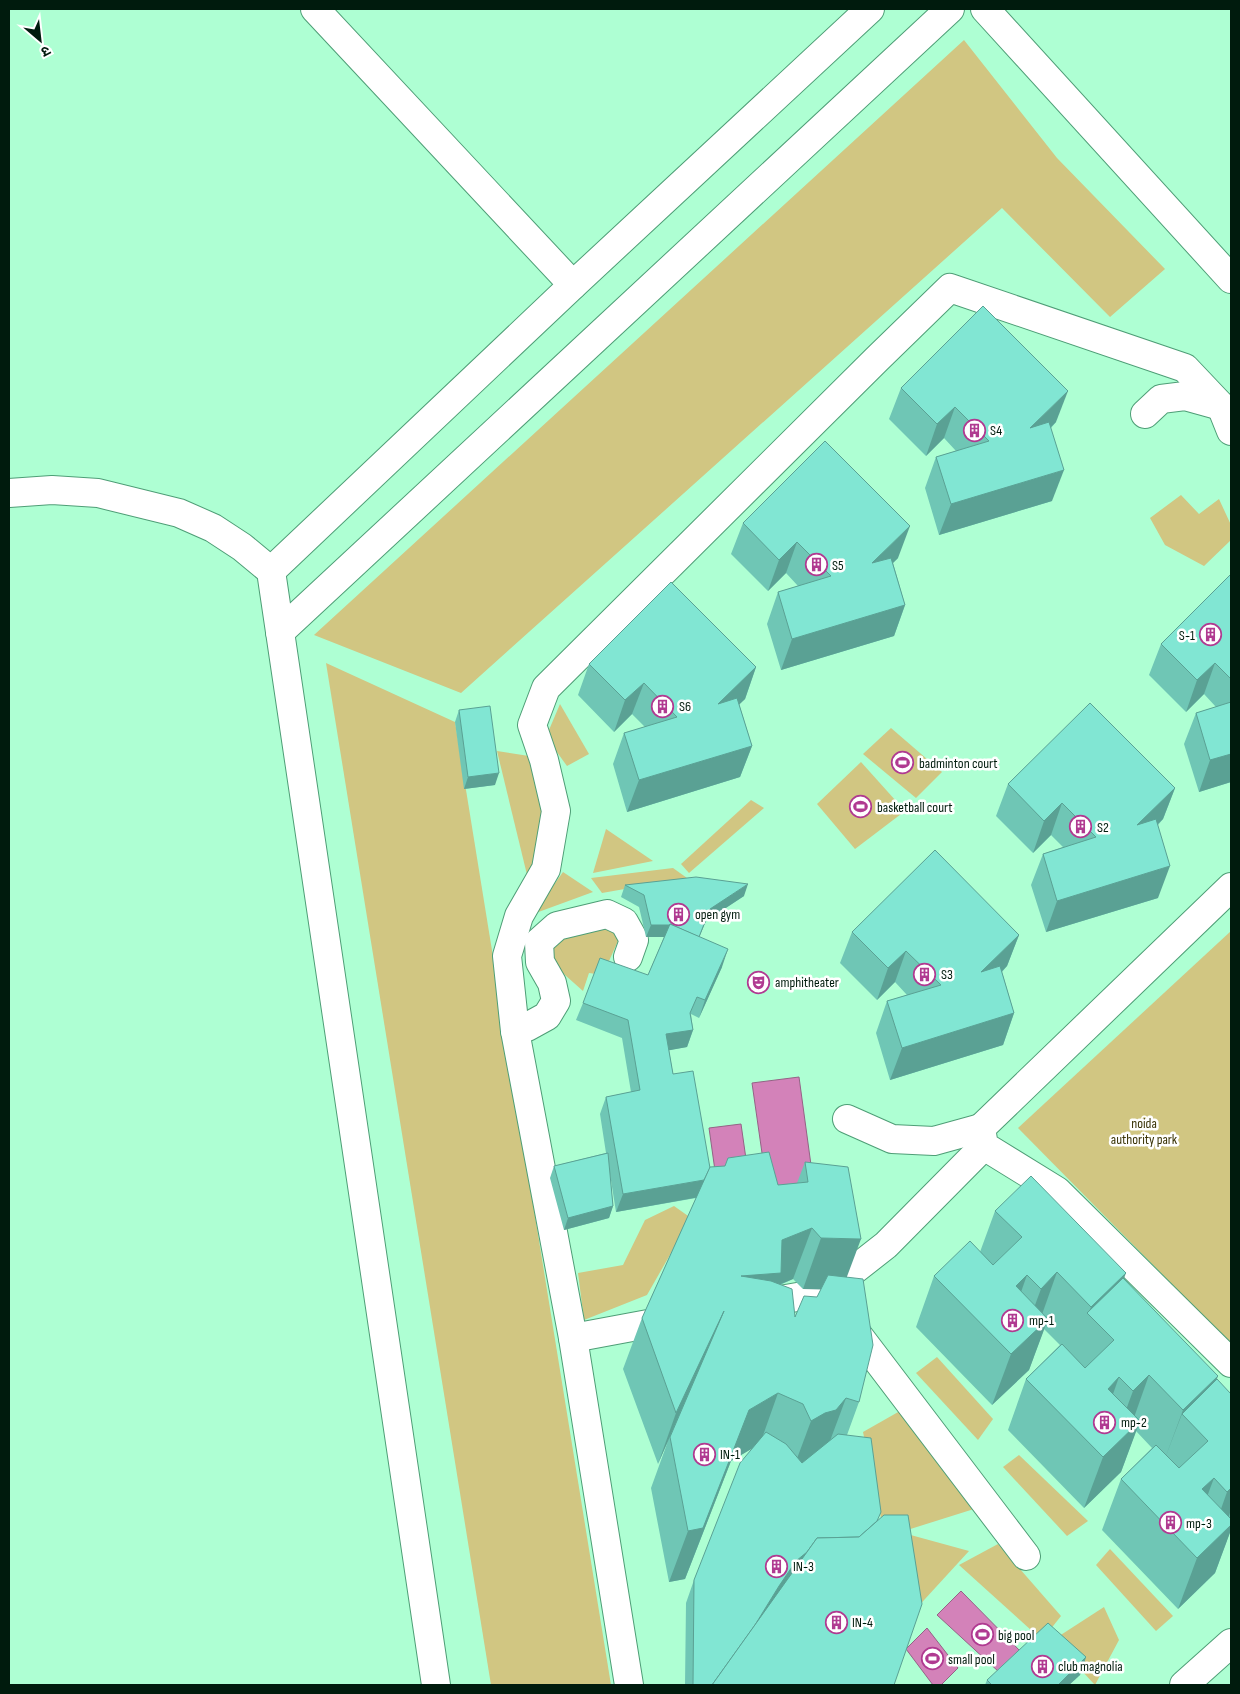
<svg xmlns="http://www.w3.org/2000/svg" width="1240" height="1694" font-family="'Sofia Sans Condensed','Noto Sans Devanagari',sans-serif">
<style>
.green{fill:#d1c682}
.water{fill:#d382b9;stroke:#946385}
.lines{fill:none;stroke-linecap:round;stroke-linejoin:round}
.minor-casing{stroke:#4e9e76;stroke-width:30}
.minor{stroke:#fff;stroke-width:28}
.wall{fill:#6fc6b5;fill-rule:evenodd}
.shaded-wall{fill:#5aa194}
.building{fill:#81e6d3;stroke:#5aa194}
.labels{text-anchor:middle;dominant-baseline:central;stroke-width:5;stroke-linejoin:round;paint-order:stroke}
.poi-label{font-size:14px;fill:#001b0d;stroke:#fff;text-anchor:start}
.park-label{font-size:14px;fill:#3a3306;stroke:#fff}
</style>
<rect width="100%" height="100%" fill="#aeffd3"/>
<g class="green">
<path d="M964,40l93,118 108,111 -55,48 -108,-109 -541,485 -147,-58z"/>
<path d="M1181,495l18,19 20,-15 12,26v15l-27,26 -39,-21 -15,-27z"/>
<path d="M326,663l129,59 156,963h-120z"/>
<path d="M560,704l29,50 -22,12 -21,-29z"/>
<path d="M891,728l51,44 -26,26 -53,-44z"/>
<path d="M497,751l32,5 16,56 -16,71z"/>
<path d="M861,762l44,49 -50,38 -38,-45z"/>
<path d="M751,800l13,8 -75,65 -8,-9z"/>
<path d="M606,829l47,32 -60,12z"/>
<path d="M673,868l14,10 -85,15 -11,-15z"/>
<path d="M563,872l30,20 -60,22z"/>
<path d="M593,924l29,8 -13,29 9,16 -29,-4 -6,18 -36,-32 9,-24z"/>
<path d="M1231,931v413l-213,-216z"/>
<path d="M674,1206l17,12 -44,77 -63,25 -6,-47 45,-8 22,-45z"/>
<path d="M937,1357l56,62 -15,21 -62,-67z"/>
<path d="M907,1407l67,102 -89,28 -22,-105z"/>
<path d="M1019,1455l69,66 -21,15 -64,-69z"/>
<path d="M907,1534l62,17 -66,72z"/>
<path d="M998,1544l63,72 -19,24 -83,-75z"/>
<path d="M1110,1549l63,67 -17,15 -60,-66z"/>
<path d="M1104,1607l15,33 -24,45 -42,-45z"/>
</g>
<g class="water">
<path d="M799,1077l18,132 -46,7 -19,-133z"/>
<path d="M741,1124l9,63 -32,5 -9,-64z"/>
<path d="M961,1591l64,65 -26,16 -62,-57z"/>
<path d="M927,1628l31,40 -17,17h-8l-27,-36z"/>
</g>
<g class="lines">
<defs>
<g id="minor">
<path d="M315,9l258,276"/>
<path d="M985,9l246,270"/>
<path d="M1145,414l16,-15 24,-3 36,10"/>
<path d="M9,493l43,-3 46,3 81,20 34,15 29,19 29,24 165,1114"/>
<path d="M271,571l302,-286 297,-276"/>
<path d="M280,632l670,-623"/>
<path d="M1231,887l-250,241 3,18 73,45 174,172"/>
<path d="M515,1031l12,-4 20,-11 9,-15 -4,-18 -12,-21 -1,-20 18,-16 50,-12 17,8 10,18 -6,17"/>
<path d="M847,1119l45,20 42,2 47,-13"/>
<path d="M757,1304l69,-12 60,-47 98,-99"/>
<path d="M849,1323l177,233"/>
<path d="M573,1338l102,-19"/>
<path d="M629,1685l-56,-347 -58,-307 -8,-75 12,-40 27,-47 10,-58 -12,-51 -12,-35 14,-37 331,-329 73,-71 235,80 36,38 10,25"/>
<path d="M1184,1685l47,-42"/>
</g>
</defs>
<use href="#minor" class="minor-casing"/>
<use href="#minor" class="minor"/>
</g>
<g class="wall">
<path d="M901,388l155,34 -5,6 1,73 -113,34 -14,-47 11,-31 20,-6 -12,-13 -18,18 -37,-37z"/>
<path d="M743,523l155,35 -5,5 12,42 -11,31 -113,34 -14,-46 11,-32 20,-6 -12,-13 -18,18 -37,-37z"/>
<path d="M1231,574v208l-32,10 -15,-48 12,-31 20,-6 -12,-13 -18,18 -37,-37 12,-31z"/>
<path d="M589,664l167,3 -11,32 -6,5 13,42 -12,31 -113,35 -14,-48 11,-31 21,-6 -13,-13 -18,18 -36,-37z"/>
<path d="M459,710l36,75 -31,4 -9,-67z"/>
<path d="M1008,784l167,4 -12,31 -5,6v73l-112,34 -15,-47 12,-31 20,-7 -12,-12 -18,18 -37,-37z"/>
<path d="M625,885l119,11 -38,25 -7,16 23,30 -23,51 -8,-4 2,16 -6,17 -18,3 4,24 37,94 68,17 19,-2 8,-21 42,115 12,125 -12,33 31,85 16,165h-209l1,-82 8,-23 58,-132 -21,13 -46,118 -16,3 -18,-94 17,-47 -10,23 -35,-95 19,-51 54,-120 -80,14 -6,-38 3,32 -4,12 -45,12 -14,-52 4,-12 52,-13 -6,-39 6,-17 25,-5 -9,-54 -46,-18 7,-17 65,-28 16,-38h-18l-7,-30 -18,-10zM793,1279l10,10h18l-4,8 -22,20 -15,-32z"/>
<path d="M852,932l167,3 -12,31 -5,6 12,41 -11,32 -113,35 -14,-47 11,-32 20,-6 -12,-13 -18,18 -37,-37z"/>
<path d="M995,1211l129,68 92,101 15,14v139l-1,-1 -15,41 -37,36 -76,-79 19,-51 31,-31 -16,-17 -15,41 -37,36 -76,-78 18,-51 34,-34 -16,-16 -15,41 -37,35 -76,-78 18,-51 46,-24z"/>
<path d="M1086,1657l-6,18 -11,10h-84l2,-5z"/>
</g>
<g class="shaded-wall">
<path d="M1068,391l-12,31 -38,38 12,-32z"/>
<path d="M955,407l-11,31 -18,18 11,-32z"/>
<path d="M1064,470l-12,31 -113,34 12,-31z"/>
<path d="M910,526l-12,32 -38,37 12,-32z"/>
<path d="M797,542l-11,31 -18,18 11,-31z"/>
<path d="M905,605l-11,31 -113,34 11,-31z"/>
<path d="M1215,663l-11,31 -18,18 11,-32z"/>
<path d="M756,667l-11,32 -38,37 11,-32z"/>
<path d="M644,683l-12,31 -18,18 11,-32z"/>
<path d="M752,746l-12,31 -113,35 12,-32z"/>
<path d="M1231,754v28l-32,10 11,-32z"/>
<path d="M499,773l-4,12 -31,4 4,-12z"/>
<path d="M1175,788l-12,31 -38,37 12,-31z"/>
<path d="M1062,803l-11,32 -18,18 11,-32z"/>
<path d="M1170,866l-12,32 -112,34 11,-31z"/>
<path d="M748,884l-4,12 -38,25 -13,30 17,-42z"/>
<path d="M651,925h22l-5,12h-22z"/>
<path d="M1019,935l-12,31 -37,38 11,-32z"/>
<path d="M728,949l-6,18 -23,51 6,-18z"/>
<path d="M906,951l-11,31 -18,18 11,-32z"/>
<path d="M1014,1013l-11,32 -113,35 12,-32z"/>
<path d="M693,1030l-6,17 -27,5 6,-18z"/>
<path d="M711,1179l-6,17 -89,16 7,-18z"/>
<path d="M613,1206l-4,12 -45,12 4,-12z"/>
<path d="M812,1228l-19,51 -17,7 -35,-10 41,-36z"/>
<path d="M821,1238l40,1 -19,51 -39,-1z"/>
<path d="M1057,1272l-18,51 -17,17 19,-51z"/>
<path d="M1126,1273l-19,51 -19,-10 3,-7z"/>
<path d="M1027,1275l-18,51 7,-40z"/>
<path d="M724,1311l-56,130 -10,23 18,-51z"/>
<path d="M1048,1319l-19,51 -37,35 19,-51z"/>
<path d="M1149,1375l-18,51 -17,16 19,-51z"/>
<path d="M1218,1376l-19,51 -17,-13 -18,47 19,-51z"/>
<path d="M1119,1377l-18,51 7,-39z"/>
<path d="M778,1393l-18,51 -29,17 -46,118 -16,3 19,-51 61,-121z"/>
<path d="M846,1398l-19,51 -35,23 19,-51z"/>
<path d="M1140,1421l-19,51 -37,36 19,-51z"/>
<path d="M1214,1478l-19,51 7,-40z"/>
<path d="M1231,1488v22l-6,17 -16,16 18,-51z"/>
<path d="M1231,1525v5l-16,43 -37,36 19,-51z"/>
<path d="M807,1552l-89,133 61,-99 17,-25z"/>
<path d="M1086,1657l-6,18 -11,10h-11z"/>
</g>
<g class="building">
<path d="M983,306l85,85 -38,37 19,-6 15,48 -113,34 -15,-47 53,-16 -34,-34 -18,17 -36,-36z"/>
<path d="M825,441l85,85 -38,37 19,-5 14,47 -113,34 -14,-47 53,-16 -34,-34 -18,18 -36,-37z"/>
<path d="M1231,574v105l-16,-16 -18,17 -36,-36z"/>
<path d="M671,582l85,85 -38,37 19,-6 15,48 -113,34 -15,-47 53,-16 -33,-34 -19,17 -36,-36z"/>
<path d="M1231,702v52l-21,6 -14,-47z"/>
<path d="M1090,703l85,85 -38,37 19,-6 14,47 -113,35 -14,-47 53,-17 -34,-34 -18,18 -36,-37z"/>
<path d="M490,706l9,67 -31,4 -9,-67z"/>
<path d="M935,850l84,85 -38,37 19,-6 14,47 -112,35 -15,-47 54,-16 -35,-34 -18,17 -36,-36z"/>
<path d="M696,877l52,7 -38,25 -11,28 -29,-13v1h-19l-7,-30 -19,-10z"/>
<path d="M670,924l58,25 -23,51 -8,-3 -7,16 3,17 -27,4 7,40 20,-3 17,97 -6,12 -81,14 -17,-97 34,-7 -12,-70 -45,-17 17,-45 48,17z"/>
<path d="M769,1152l9,33 30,-3 -3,-20 43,5 13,72 -40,-1 -9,-10 -30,12 -1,33 -40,3 30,5 21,8 3,28 9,-21 13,1 11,-22 35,4 10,66 -14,57 -13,-4 -10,12 -11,3 -14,8 -8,-17 -25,-11 -29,17 -46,118 -15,3 -18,-94 54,-126 -48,102 -34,-95 68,-151 15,-1 3,-8z"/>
<path d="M608,1153l5,53 -45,12 -14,-52z"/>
<path d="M1031,1176l95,97 -35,34 -34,-35 -16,17 -14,-14 -11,11 32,33 -37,35 -77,-78 36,-35 23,24 29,-28 -27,-26z"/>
<path d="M1123,1278l95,98 -35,34 -34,-35 -16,16 -14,-14 -11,12 32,32 -37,36 -77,-78 36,-35 23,24 29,-28 -27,-27z"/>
<path d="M1217,1379l14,15v94l-4,4 -13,-14 -12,11 29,30v6l-34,33 -76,-79 35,-34 23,23 29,-27 -26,-27z"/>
<path d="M766,1432l20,12 16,19 36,-29 33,4 10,74 -4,9 -18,16 -42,1 -10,14 -11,9 -17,25 -24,39 -43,60h-19l1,-105 46,-117z"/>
<path d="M884,1515h24l14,89 -28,81h-182l105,-147 42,-1z"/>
<path d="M1048,1623l38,34 -28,28h-66l-5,-5z"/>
</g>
<defs>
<symbol id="building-ring" viewBox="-11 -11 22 22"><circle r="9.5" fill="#fff" stroke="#b03a91" stroke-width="1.5"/><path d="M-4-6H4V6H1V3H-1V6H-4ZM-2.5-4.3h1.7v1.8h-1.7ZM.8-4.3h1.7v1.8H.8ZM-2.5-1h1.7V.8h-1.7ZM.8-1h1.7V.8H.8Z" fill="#b03a91"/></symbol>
<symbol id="stadium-ring" viewBox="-11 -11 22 22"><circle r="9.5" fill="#fff" stroke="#b03a91" stroke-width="1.5"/><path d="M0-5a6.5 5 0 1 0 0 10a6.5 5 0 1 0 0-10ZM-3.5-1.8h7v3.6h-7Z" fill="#b03a91"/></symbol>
<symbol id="theatre-ring" viewBox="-11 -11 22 22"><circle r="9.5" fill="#fff" stroke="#b03a91" stroke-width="1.5"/><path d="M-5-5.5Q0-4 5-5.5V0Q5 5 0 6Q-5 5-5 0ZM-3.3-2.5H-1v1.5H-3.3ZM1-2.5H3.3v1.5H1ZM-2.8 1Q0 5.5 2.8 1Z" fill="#b03a91"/></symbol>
</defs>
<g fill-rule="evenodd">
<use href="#building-ring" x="962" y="418" width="25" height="25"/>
<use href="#building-ring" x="804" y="552" width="25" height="25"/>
<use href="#building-ring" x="1198" y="622" width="25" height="25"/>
<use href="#building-ring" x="650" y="694" width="25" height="25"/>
<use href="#stadium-ring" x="890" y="750" width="25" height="25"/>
<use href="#stadium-ring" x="848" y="794" width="25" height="25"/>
<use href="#building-ring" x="1068" y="814" width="25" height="25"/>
<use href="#building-ring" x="666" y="902" width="25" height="25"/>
<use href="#building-ring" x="912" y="962" width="25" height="25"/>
<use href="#theatre-ring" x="746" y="970" width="25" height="25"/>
<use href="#building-ring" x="1000" y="1308" width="25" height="25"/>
<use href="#building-ring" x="1092" y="1410" width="25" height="25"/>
<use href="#building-ring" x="692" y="1442" width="25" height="25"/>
<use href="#building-ring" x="1158" y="1510" width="25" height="25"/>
<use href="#building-ring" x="764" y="1554" width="25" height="25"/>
<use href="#building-ring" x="824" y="1610" width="25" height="25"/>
<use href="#stadium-ring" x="970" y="1622" width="25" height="25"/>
<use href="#stadium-ring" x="920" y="1646" width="25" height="25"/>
<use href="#building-ring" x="1030" y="1654" width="25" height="25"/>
</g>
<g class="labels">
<g class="poi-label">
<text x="990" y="430">S4</text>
<text x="832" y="565">S5</text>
<text x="1195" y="635" text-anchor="end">S-1</text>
<text x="679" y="706">S6</text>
<text x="919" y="763">badminton court</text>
<text x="877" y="807">basketball court</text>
<text x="1097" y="827">S2</text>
<text x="695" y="914">open gym</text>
<text x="941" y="974">S3</text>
<text x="775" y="982">amphitheater</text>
<text x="1029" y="1320">mp-1</text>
<text x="1121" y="1422">mp-2</text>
<text x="720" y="1454">IN-1</text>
<text x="1186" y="1523">mp-3</text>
<text x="793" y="1566">IN-3</text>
<text x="852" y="1622">IN-4</text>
<text x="998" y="1635">big pool</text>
<text x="948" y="1659">small pool</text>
<text x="1058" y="1666">club magnolia</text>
</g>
<g class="park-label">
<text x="1144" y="1123">noida<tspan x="1144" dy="16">authority park</tspan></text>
</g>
</g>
<rect width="1240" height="1694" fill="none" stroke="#001b0d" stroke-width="20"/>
<g transform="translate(40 40) rotate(152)" stroke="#ffffff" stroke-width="4" paint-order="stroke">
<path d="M0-4L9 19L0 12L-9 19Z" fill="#001b0d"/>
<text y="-8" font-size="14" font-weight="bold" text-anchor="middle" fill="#001b0d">उ</text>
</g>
</svg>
